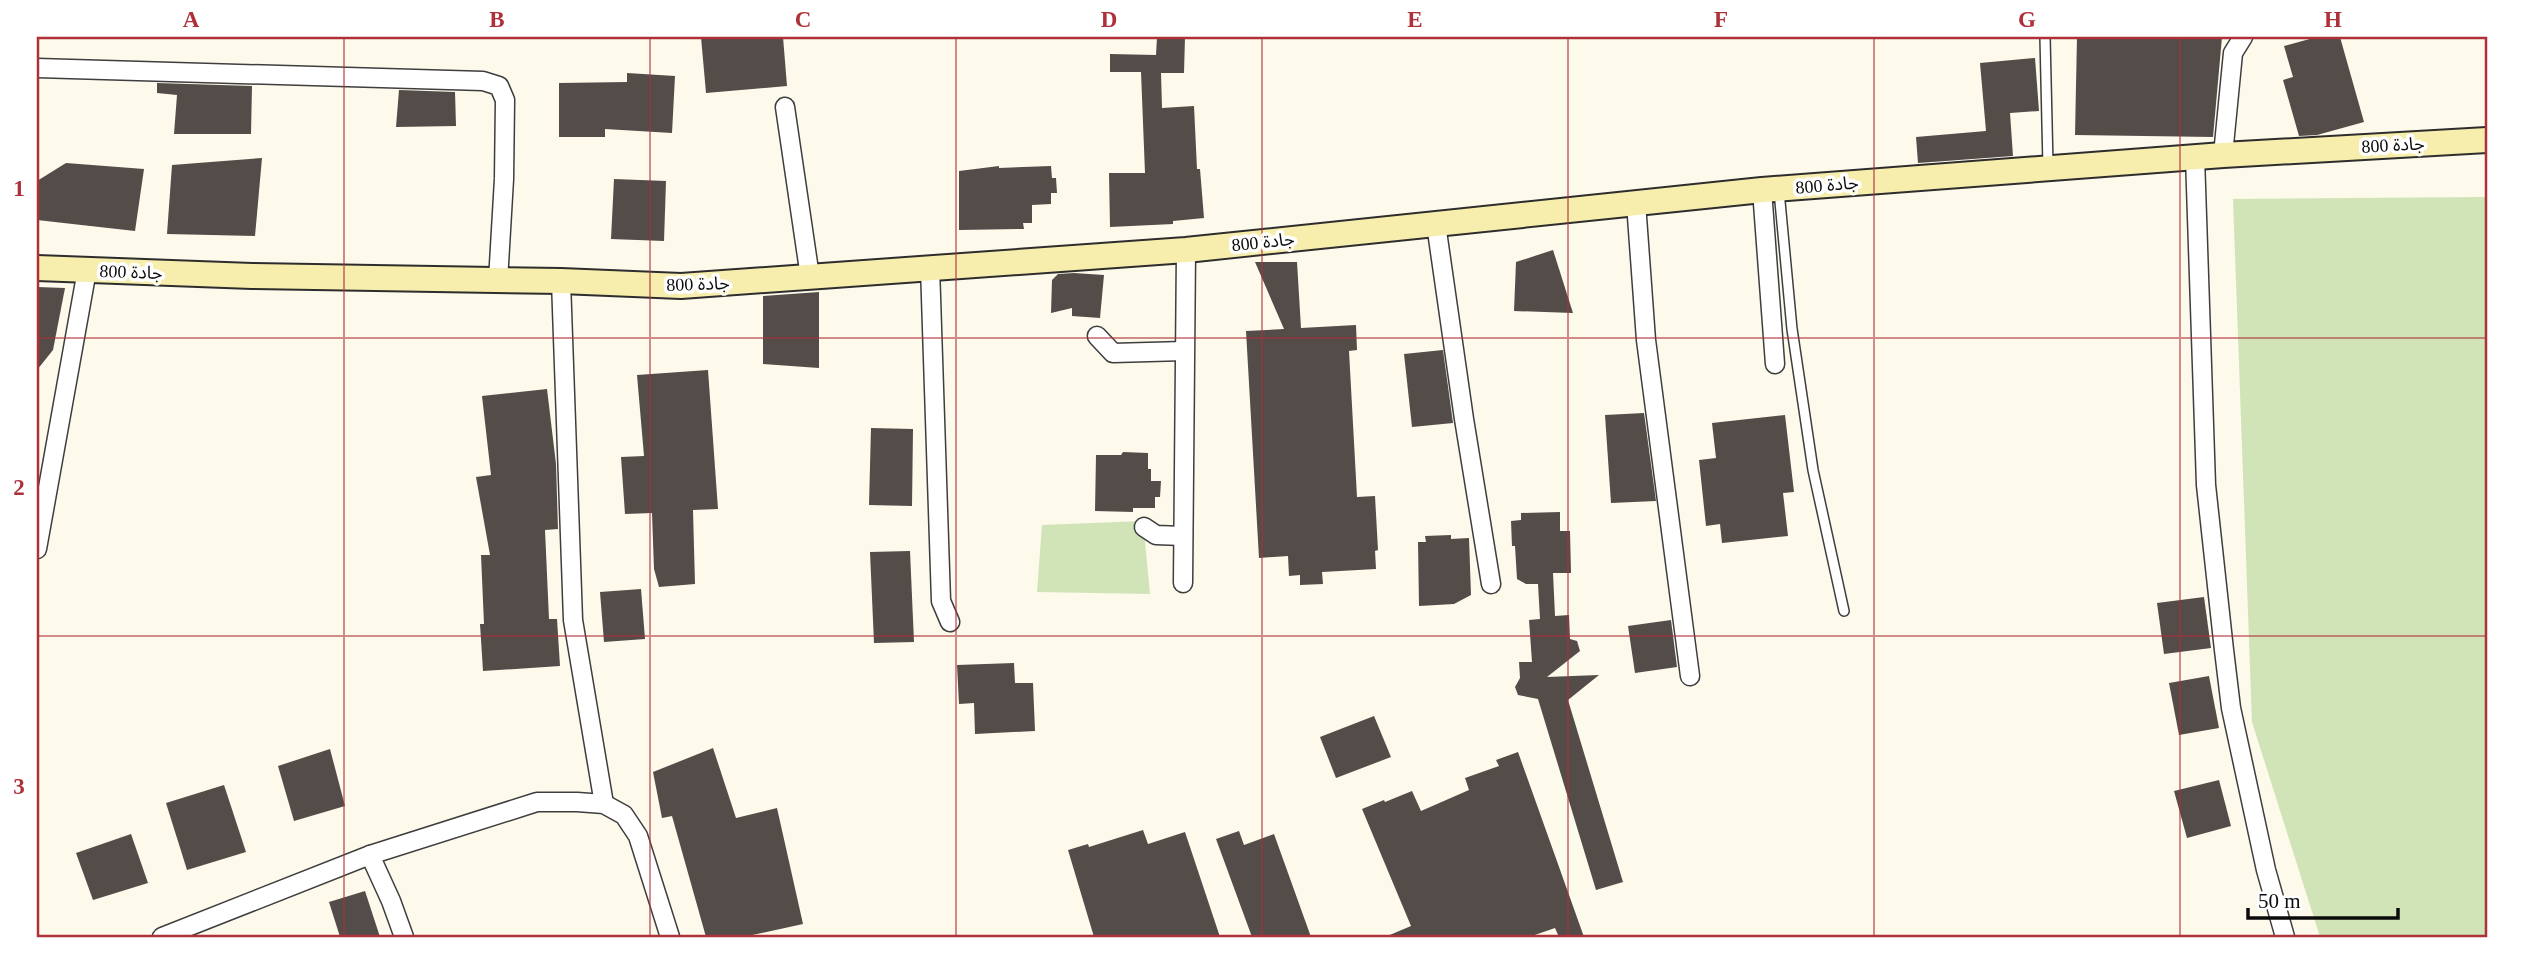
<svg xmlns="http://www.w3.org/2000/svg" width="2524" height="974" font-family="'Times New Roman','Noto Sans Arabic',serif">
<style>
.green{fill:#d0e4b8}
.building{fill:#534c49}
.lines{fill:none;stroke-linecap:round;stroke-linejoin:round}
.service-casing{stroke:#3e3e3e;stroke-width:12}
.minor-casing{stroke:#3e3e3e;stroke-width:21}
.secondary-casing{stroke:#2d2d2d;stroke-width:28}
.service{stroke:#fff;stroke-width:9}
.minor{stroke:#fff;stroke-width:18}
.secondary{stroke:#f7edac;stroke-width:24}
.grid{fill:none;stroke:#ae3039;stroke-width:2;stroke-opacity:0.55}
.labels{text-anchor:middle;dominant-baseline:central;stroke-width:7;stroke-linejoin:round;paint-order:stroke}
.street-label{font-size:18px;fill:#0b0b0b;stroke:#fff}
.neatline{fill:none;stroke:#ae3039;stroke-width:2.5}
.grid-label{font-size:23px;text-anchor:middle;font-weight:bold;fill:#ae3039}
</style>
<rect width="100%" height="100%" fill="#fdf9eb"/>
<g class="green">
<path d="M2487,197v740h-167l-68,-215 -19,-523z"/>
<path d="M1143,521l7,73 -113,-2 5,-67z"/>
</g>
<g class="building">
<path d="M701,37h82l4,49 -81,7z"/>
<path d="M1157,37h28l-1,36h-23l1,35 32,-2 3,63h3l4,49 -31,3v3l-63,3 -1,-54h36l-4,-101h-31v-18l46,1z"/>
<path d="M2077,37h145l-9,100 -138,-2z"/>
<path d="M2317,37h23l24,85 -47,13 -18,1 -16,-56 10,-3 -9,-31z"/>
<path d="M2035,58l4,53 -29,2 3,43 -95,7 -2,-26 70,-6 -6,-68z"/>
<path d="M627,73l48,3 -3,57 -67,-4v8h-46v-54l68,-1z"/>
<path d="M157,83l95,3 -1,48h-77l3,-39 -20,-2z"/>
<path d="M399,90l56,2 1,34 -60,1z"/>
<path d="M262,158l-7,78 -88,-2 5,-69z"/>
<path d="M66,163l78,6 -9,62 -98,-11v-39z"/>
<path d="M999,166v2l52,-2 1,12h4l1,15h-6v11l-19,1v18h-9l1,6 -65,1v-59z"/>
<path d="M614,179l52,2 -2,60 -53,-2z"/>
<path d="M1553,250l20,63 -59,-2 2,-49z"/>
<path d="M1255,262h42l4,66 55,-3 1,25 -8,1 8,146 18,-1 3,54 -3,1 1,18 -54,3 1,12 -23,1v-10l-11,1 -1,-20 -29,2 -13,-227 38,-2z"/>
<path d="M1074,273l30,2 -4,43 -28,-2v-8l-21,5 1,-33 6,-6z"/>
<path d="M37,287l28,1 -12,62 -16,20z"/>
<path d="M819,292v76l-56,-4v-68z"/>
<path d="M1443,350l10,73 -41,4 -8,-73z"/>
<path d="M708,370l10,139 -25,1 2,74 -36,3 -5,-18 -2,-56 -27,1 -4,-57 23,-1 -7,-81z"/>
<path d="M547,389l9,75 2,65 -13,1 4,89h8l3,47 -77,5 -3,-47h4l-3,-69h9l-14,-78 15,-2 -9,-79z"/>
<path d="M1644,413l12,88 -45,2 -6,-88z"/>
<path d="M1785,415l9,77 -11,1 5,43 -66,7 -2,-19 -14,2 -7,-66 17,-2 -4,-35z"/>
<path d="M871,428l42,1 -1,77 -43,-1z"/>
<path d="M1123,452l25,1v16h3v12h10l-1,16h-5v11h-22v4l-38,-1 1,-56h25z"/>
<path d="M1560,512v19h10l1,42h-18l2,43 14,-1 1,24 7,2 3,10 -33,26 52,-2 -31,25 55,182 -27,8 -58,-191 -20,-4 -3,-8 5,-9 -1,-16h13l-3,-42 11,-1 -2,-35h-12l-9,-5 -2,-33h-3l-1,-25 10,-1v-7z"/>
<path d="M1451,535v4l18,-1 2,57 -17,9 -35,2 -1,-64h8l-1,-6z"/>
<path d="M910,551l4,91 -40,1 -4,-91z"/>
<path d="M641,589l4,50 -41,3 -4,-50z"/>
<path d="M2204,597l7,51 -47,6 -7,-51z"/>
<path d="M1671,620l6,47 -42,6 -7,-47z"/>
<path d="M1014,663l1,20h18l2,48 -60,3 -1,-31 -15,1 -2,-39z"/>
<path d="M2209,676l10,52 -40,7 -10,-52z"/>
<path d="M1374,716l17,41 -55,21 -16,-41z"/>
<path d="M713,748l23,70 41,-10 26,116 -60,13h-37l-34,-121 -10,2 -9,-46z"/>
<path d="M330,749l15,57 -51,15 -16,-55z"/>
<path d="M1518,752l66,185h-25l-4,-9 -26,9h-144l26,-11 -49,-117 22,-9 1,2 27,-11 9,20 48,-21 -4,-12 34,-12 -3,-6z"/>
<path d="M2219,780l12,46 -44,12 -13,-47z"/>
<path d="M224,785l22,67 -59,18 -21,-67z"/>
<path d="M1143,830l5,14 37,-12 35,105h-126l-26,-87 20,-6 1,3z"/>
<path d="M1239,831l5,14 30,-11 37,103h-59l-36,-98z"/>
<path d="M131,834l17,49 -55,17 -17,-47z"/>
<path d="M365,891l15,46h-40l-11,-35z"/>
</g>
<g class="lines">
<defs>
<g id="service">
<path d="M2045,37l3,129"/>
<path d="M1779,191l13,138 21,141 31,141"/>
</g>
<g id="minor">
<path d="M37,68l446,13 16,5 6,14 -1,79 -6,102"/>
<path d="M785,107l25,170"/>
<path d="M2223,155l10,-102 10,-16"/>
<path d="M2195,157l11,328 18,165 7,58 35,162 19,67"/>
<path d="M1762,190l13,174"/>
<path d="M1636,203l10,137 44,336"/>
<path d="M1436,224l28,195 27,165"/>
<path d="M930,267l11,334 9,21"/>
<path d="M561,281l12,339 31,184"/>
<path d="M1097,336l16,17 71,-2"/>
<path d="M1144,527l12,8 27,1"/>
<path d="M37,549l50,-279"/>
<path d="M1183,583l3,-333"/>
<path d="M370,855l21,46 13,36"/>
<path d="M162,937l208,-82 167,-53h40l27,2 20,11 14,21 32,101"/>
</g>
<path id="secondary" d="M37,268l215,8 309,5 120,5 505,-36 576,-60 461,-35 264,-15"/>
</defs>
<use href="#service" class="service-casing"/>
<use href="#minor" class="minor-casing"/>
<use href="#secondary" class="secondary-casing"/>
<use href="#service" class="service"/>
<use href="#minor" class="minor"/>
<use href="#secondary" class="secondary"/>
</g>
<path class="grid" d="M344,37v900M650,37v900M956,37v900M1262,37v900M1568,37v900M1874,37v900M2180,37v900M37,338h2450M37,636h2450"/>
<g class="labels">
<g class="street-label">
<text transform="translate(2393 145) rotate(-3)">جادة 800</text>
<text transform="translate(1827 185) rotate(-5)">جادة 800</text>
<text transform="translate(1263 242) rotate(-6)">جادة 800</text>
<text transform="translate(131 272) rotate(2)">جادة 800</text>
<text transform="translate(698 284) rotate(-2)">جادة 800</text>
</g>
</g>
<rect width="2524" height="974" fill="none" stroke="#ffffff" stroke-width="77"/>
<path d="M2248 908v10h150v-10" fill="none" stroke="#0b0b0b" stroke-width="3.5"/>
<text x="2258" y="908" font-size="21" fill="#0b0b0b" stroke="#ffffff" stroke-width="5" paint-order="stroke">50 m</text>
<rect x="38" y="38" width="2448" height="898" class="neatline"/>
<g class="grid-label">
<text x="191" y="27">A</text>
<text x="497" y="27">B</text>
<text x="803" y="27">C</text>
<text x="1109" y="27">D</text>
<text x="1415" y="27">E</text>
<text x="1721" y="27">F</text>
<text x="2027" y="27">G</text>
<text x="2333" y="27">H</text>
<text x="19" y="196">1</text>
<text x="19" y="495">2</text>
<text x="19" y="794">3</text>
</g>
</svg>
